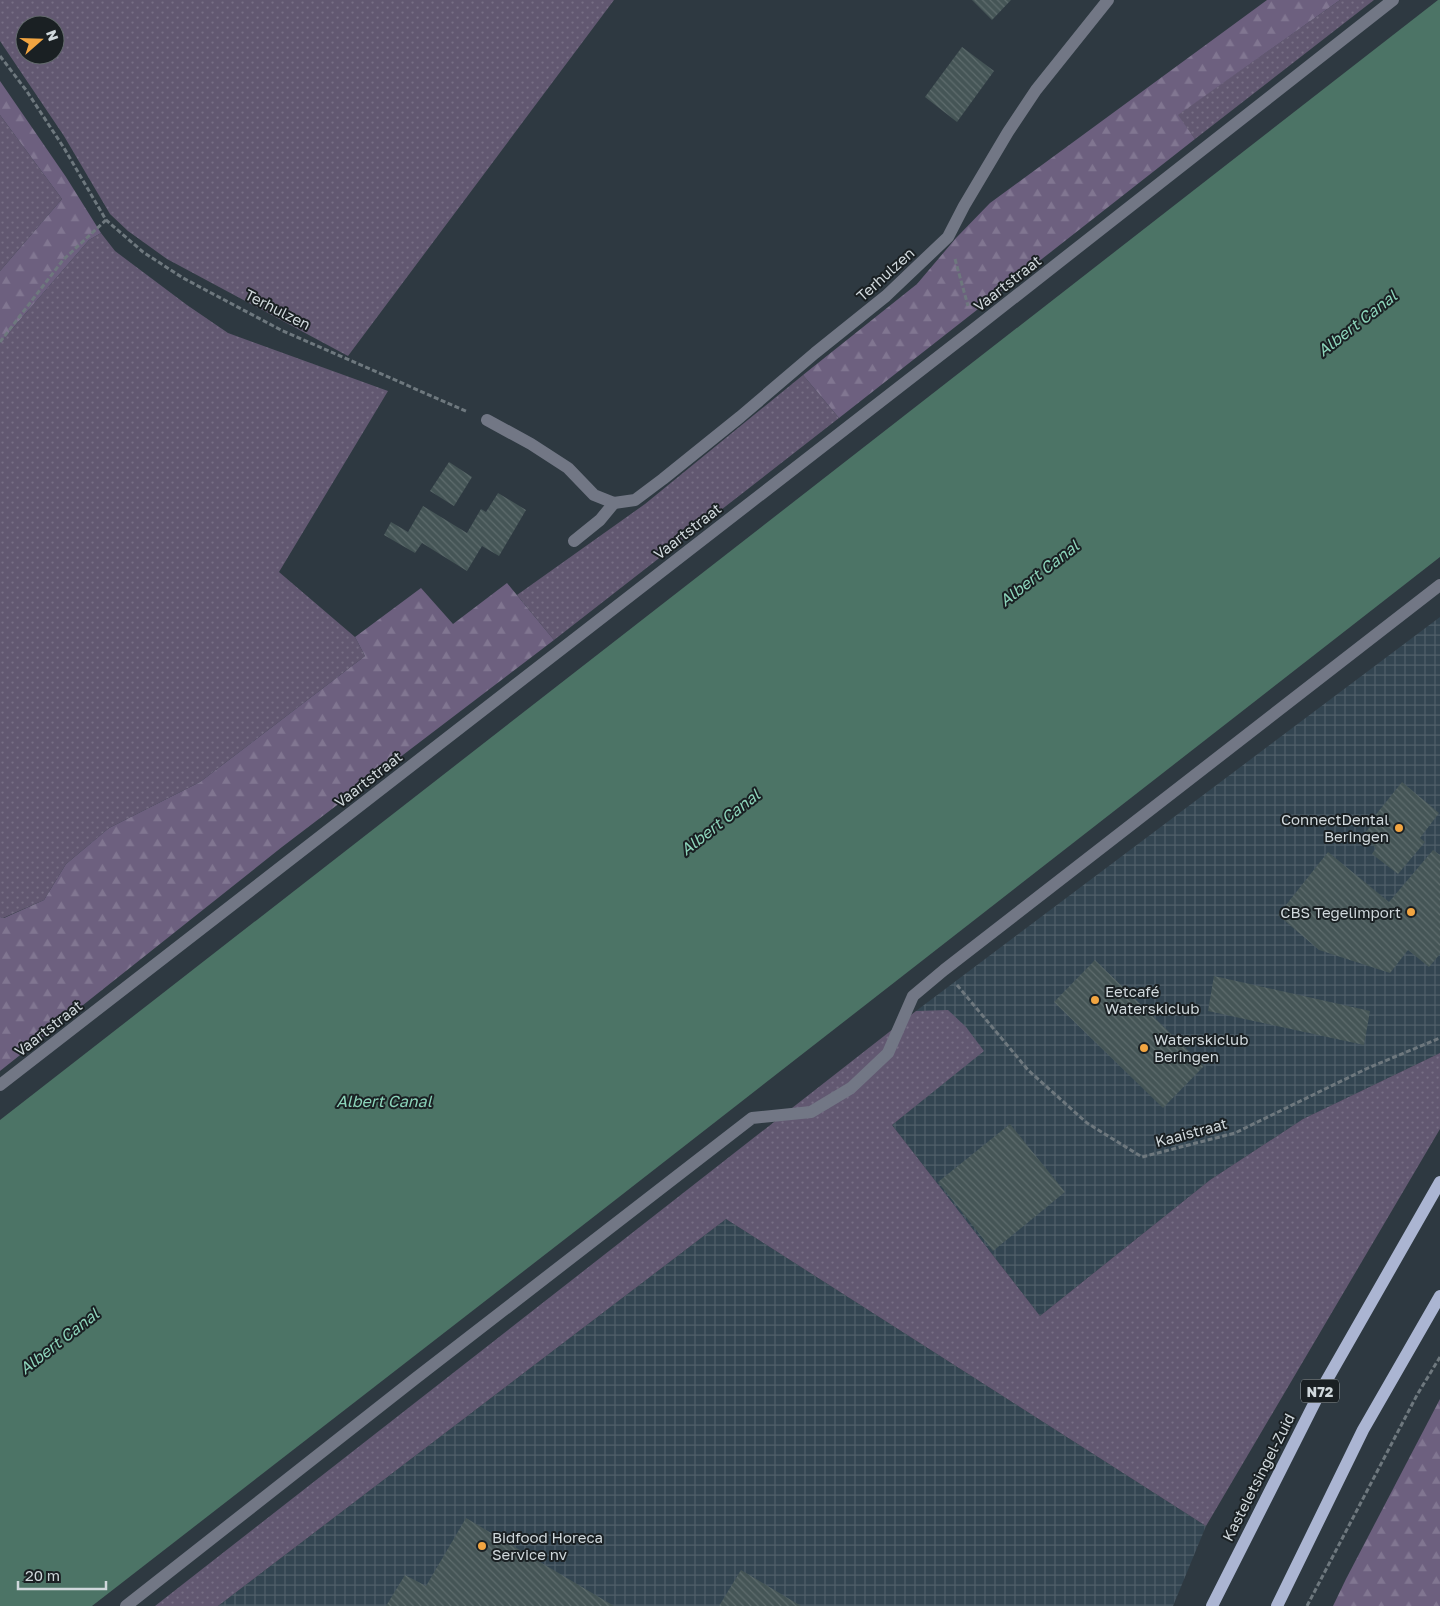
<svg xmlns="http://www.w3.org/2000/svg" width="1440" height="1606" font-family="'Golos Text',sans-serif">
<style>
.industrial{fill:url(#industrial-grid)}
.grass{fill:url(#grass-dots);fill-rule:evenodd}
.forest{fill:url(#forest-firs)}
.water{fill:#4c7466}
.building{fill:url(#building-back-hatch)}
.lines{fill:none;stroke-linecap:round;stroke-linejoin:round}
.path{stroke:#6e787e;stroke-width:3;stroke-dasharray:5 2.5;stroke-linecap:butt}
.minor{stroke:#727785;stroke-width:12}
.major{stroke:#abb5d2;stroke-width:12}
.poi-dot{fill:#f2a541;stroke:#1a2023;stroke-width:2}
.labels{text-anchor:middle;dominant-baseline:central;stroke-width:4;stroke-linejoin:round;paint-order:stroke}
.shield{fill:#1a2023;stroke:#99a1a4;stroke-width:1}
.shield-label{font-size:14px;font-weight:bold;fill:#d0d8dc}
.street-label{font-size:15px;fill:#d0d8dc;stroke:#1a2023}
.poi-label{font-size:15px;fill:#d0d8dc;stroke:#1a2023;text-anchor:start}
.water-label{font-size:16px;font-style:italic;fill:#8cd4ba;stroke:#1a2023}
</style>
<defs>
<pattern id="industrial-grid" width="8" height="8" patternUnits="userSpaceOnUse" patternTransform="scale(1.25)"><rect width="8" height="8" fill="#334551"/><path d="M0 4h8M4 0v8" fill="none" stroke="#505f69"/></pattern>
<pattern id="grass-dots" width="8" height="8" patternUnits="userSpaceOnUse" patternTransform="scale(1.25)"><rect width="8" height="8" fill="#625871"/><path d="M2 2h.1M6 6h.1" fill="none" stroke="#776f85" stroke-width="1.8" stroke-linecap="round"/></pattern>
<pattern id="forest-firs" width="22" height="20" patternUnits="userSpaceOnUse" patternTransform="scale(1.25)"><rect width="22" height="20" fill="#6d607f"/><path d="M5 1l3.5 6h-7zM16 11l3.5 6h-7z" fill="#817691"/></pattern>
<pattern id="building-back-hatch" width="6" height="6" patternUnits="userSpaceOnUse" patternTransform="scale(1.25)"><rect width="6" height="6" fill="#455556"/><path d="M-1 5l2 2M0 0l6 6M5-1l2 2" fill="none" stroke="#5f6d6e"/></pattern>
</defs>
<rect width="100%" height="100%" fill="#2e3941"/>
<g class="industrial">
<path d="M1440,617v436l-137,66 -93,61 -170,136 -148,-191 91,-74 -35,-40h-32z"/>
<path d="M726,1219l480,307 -33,80h-955z"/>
</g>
<g class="grass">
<path d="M0,0h614l-266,356 -181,-97 -39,-28 -18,-17 -46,-78 -64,-95zM25,25h30v30h-30z"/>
<path d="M1340,0h34l-179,139 -18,-24z"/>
<path d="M0,115l62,84 -62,72z"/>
<path d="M101,233l14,18 72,54 41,28 160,58 -109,181 76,65 10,19 -165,126 -91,46 -43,36 -22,36 -41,18 -3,-1v-574l89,-103z"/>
<path d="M803,375l36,43 -285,222 -37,-45 128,-91z"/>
<path d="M948,1010l18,17 18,24 -92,74 148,191 170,-136 93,-61 137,-66v76l-234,397 -480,-307 -508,387h-63l761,-595z"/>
</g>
<g class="forest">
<path d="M1267,0h73l-162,115 17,24 -356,279 -36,-43 114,-91 39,-46 34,-35z"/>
<path d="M0,81l66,96 35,56 -12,7 -89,103v-72l62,-72 -62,-84z"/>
<path d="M507,583l47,57 -272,207 -282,224v-154l4,1 40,-18 22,-36 43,-36 91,-46 165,-126 -10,-19 66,-49 32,36z"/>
<path d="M1440,1399v207h-107l13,-27z"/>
</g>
<path class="water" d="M1438,0h2v557l-853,665 -495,384h-92v-486z"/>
<g class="building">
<path d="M972,0h39l-19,20z"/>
<path d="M962,47l32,24 -37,51 -32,-25z"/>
<path d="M449,462l23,15 -18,29 -24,-15z"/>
<path d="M498,493l28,17 -27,46 -17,-10 -15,25 -45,-28 -7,10 -31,-18 7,-13 17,10 15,-26 44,27 14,-24 5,3z"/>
<path d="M1402,782l37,31 -19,25 5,4 -27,32 -26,-20 4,-6 -14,-12 15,-17 -3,-2z"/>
<path d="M1433,850l7,5v99l-11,13 -21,-17 -18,23 -71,-23 -41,-35 50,-63 61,50z"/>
<path d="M1095,960l109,106 -41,42 -109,-106z"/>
<path d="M1214,976l156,35 -6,34 -156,-34z"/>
<path d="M1010,1124l55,68 -72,59 -55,-69z"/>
<path d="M466,1518l148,88h-228l19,-31 21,11z"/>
<path d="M741,1570l60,36h-82z"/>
</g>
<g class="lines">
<g class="path">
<path d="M0,56l26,34 38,58 42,72 37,32 40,26 98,52 187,82"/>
<path d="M955,259l13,47"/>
<path d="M0,342l63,-82 43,-40"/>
<path d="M957,985l71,85 59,53 55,34 93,-24 133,-65 72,-30"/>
<path d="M1307,1606l110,-211 23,-38"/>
</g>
<g class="minor">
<path d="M487,420l44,24 37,24 26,27 20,8 21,-3 28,-21 77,-62 75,-64 71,-57 62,-59 16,-31 44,-74 28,-42 72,-90"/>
<path d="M574,541l26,-21 14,-17"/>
<path d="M0,1085l974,-756 419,-329"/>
<path d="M126,1606l290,-228 336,-260 59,-6 40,-24 37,-35 25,-57 31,-26 496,-385"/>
</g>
<g class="major">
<path d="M1212,1606l108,-214 120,-210"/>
<path d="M1277,1606l86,-176 77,-134"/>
</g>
</g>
<g class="poi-dot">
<circle cx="1399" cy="828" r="5"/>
<circle cx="1411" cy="912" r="5"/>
<circle cx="1095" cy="1000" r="5"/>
<circle cx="1144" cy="1048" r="5"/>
<circle cx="482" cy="1546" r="5"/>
</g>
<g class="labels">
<rect class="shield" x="1301" y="1379.5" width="38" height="23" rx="4"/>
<g class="shield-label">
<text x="1320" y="1391">N72</text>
</g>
<g class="street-label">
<text transform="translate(885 274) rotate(-42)">Terhulzen</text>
<text transform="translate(1007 283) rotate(-38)">Vaartstraat</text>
<text transform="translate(278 309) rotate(27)">Terhulzen</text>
<text transform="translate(687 531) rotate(-38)">Vaartstraat</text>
<text transform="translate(368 779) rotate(-38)">Vaartstraat</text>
<text transform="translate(48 1028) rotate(-38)">Vaartstraat</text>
<text transform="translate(1191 1132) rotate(-15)">Kaaistraat</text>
<text transform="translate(1258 1477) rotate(-63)">Kasteletsingel-Zuid</text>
</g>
<g class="poi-label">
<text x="1389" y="819" text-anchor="end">ConnectDental<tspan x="1389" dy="17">Beringen</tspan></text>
<text x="1401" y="912" text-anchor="end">CBS Tegelimport</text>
<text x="1105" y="991">Eetcafé<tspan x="1105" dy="17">Waterskiclub</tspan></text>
<text x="1154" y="1039">Waterskiclub<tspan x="1154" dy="17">Beringen</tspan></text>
<text x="492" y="1537">Bidfood Horeca<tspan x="492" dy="17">Service nv</tspan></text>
</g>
<g class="water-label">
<text transform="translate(1357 323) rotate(-38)">Albert Canal</text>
<text transform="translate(1039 573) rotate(-38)">Albert Canal</text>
<text transform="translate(720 822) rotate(-38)">Albert Canal</text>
<text x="384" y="1101">Albert Canal</text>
<text transform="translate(59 1341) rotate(-38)">Albert Canal</text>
</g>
</g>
<g transform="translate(40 40) rotate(70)"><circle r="24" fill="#1a2023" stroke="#636a6d"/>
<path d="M0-4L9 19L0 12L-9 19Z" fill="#f2a541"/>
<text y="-8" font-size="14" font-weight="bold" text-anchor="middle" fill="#d0d8dc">N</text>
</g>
<path d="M18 1581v8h88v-8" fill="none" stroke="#d0d8dc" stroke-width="2.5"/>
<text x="25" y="1581" font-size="15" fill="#d0d8dc" stroke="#1a2023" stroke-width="4" paint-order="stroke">20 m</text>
</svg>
